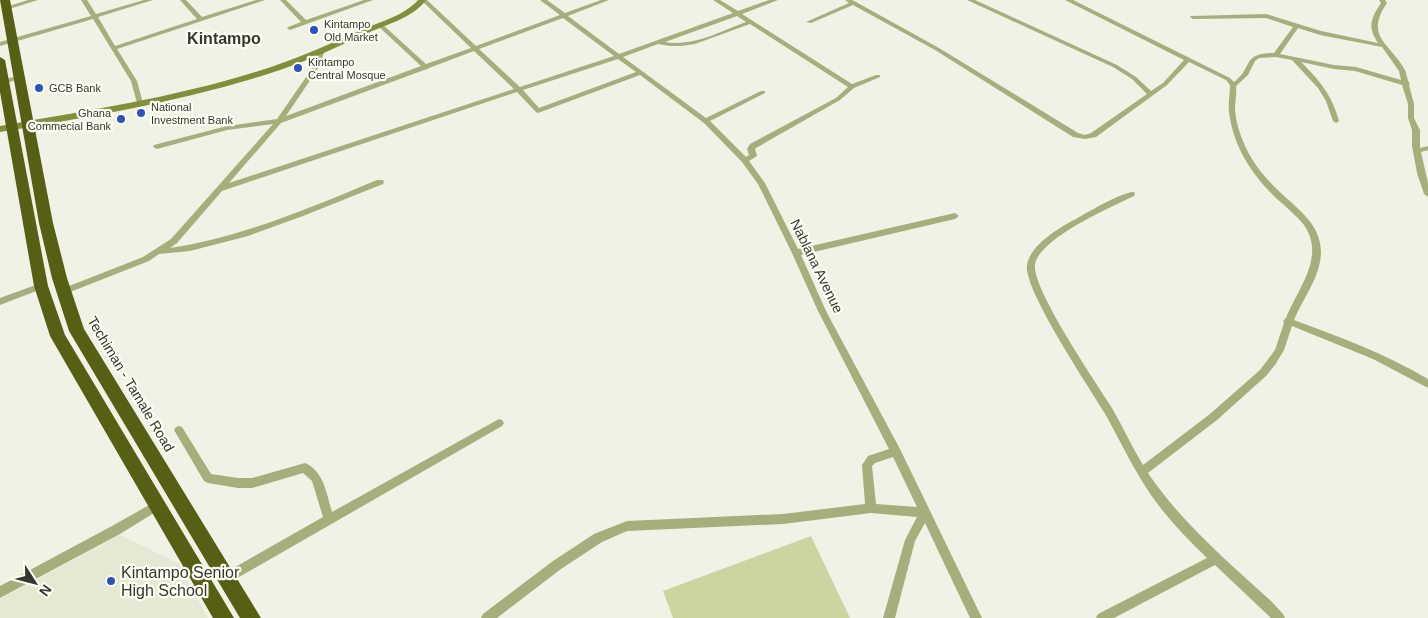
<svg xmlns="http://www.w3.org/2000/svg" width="1428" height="618" font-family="Arial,sans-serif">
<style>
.built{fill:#e5e9d4}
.green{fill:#ccd5a0}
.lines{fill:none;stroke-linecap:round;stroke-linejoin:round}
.street{fill:#a6af7b;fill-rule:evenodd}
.secondary{fill:#838e3b;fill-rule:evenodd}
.highway{fill:#565f14;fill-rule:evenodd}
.poi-dot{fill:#2c51c1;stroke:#fcfff2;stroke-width:2}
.labels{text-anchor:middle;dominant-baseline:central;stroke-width:4.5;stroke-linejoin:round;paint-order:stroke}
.far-poi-label{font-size:11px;fill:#353631;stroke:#fcfff2;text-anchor:start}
.street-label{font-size:14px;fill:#353631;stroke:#fcfff2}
.far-district-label{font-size:16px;font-weight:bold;fill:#353631;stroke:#fcfff2}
.near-poi-label{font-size:16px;fill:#353631;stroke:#fcfff2;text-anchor:start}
</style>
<rect width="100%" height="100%" fill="#eff2e5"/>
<path class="built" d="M120,535l58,28 30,55h-208v-19z"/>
<path class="green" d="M811,536l39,82h-177l-10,-27z"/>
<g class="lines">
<g class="street">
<path d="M28,0h10l-32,10 -3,-2z"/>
<path d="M81,0h6l9,14 48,-14h9l-55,17 17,29 82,-27 -17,-19h6l16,17 54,-17h9l-148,49 20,32 6,22 -3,2 -3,-2 -6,-22 -38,-62 -93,27v-4l91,-26z"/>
<path d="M280,0h6l20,20 58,-20h9l-83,30 -3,-2 1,-1 13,-5z"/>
<path d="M421,0h6l49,46 84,-31 -20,-15h7l18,13 36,-13h8l-41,16 51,38 114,-41 -20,-13h7l18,11 31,-11h9l-36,14 110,70 24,-9h4v2l-26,11 -14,12 -84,48 -1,1 2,7 -8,5 16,22 33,66 157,-36 4,3 -4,3 -154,36 25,56 74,138 82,169h-12l-45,-95 -10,18 -20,77h-12l22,-78 12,-23 -46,-4 -88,11 -156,7 -25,11 -41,27 -64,49h-16l2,-4 70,-53 41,-27 33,-13 156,-7 82,-10 -3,-39 6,-9 21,-7 -71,-138 -26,-58 -34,-69 -16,-22 -38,-39 -64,-48 -102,38 -2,-1 -19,-20 -295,99 -45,52 -7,5c72,-11 140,-40 207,-68h6l1,2 -1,2 -80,32 -55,20 -58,15 -31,3 -10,7 -84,33h-6l-1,-2 1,-2 84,-33 28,-18 102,-115 -46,6 -70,19 -4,-2 1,-2 73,-19 50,-7 36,-52 7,-18 5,1 -6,17 -33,49 135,-50 -43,-40v-2h4l44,40 45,-16zM737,16l9,6c-25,9 -53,25 -81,20zM563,18l51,38 -94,31 -41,-38zM750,24l98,63 -12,11 -86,46 -3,5 2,6 -3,2 -36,-36 55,-28v-2h-4l-55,27 -83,-61 35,-13 12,2h11l14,-2zM474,51l40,38 -285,94 52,-60 143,-53 4,-1 1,-1zM618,59l18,13 -97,36 -16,-18zM893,457l24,50 -41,-3 -4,-38 3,-3z"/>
<path d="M845,0h7l4,2 83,46 139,85 7,2 6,-2 56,-39 -15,-15 -19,-12 -146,-67h8l142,65 19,12 15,14 12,-8 21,-23 -119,-60h8l157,78 4,4c20,-15 7,-29 40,-29l19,-26 -27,-9 -73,1 -3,-2 1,-1 75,-2 55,17 57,12c-11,-16 -7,-25 3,-40l-2,-3h6l2,3c-23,34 3,40 18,67 2,5 2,10 5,14l-1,1 5,19v14l6,12v18l8,-2v4l-7,2 7,31v14l-4,-3 -7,-21 -5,-27v-16l-4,-12v-14l-6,-19 -47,-14 -21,-2 -33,-7c19,19 31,33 38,59l-3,2 -3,-2 -7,-20 -8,-13 -26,-28 -16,-3 -17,1 -4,3 -7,14 -12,11c1,7 -1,15 -1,23 1,17 8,35 17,50 8,13 19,25 30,35 18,17 39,31 39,59 -1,25 -18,45 -27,67 46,17 92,34 134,59v9l-55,-29 -81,-33 -8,24 -9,15 -9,11 -49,44 -69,53c34,50 79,88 123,128l12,13 2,4h-14l-56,-53 -101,53h-18l2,-4 109,-56c-21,-20 -40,-40 -56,-63 -18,-26 -31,-55 -47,-83 -15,-25 -81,-123 -77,-147 3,-20 33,-38 49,-46 10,-6 48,-28 58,-27l1,2 -1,2c-23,11 -94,42 -99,68 -4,24 62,120 77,144 11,19 20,39 31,57l67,-51 50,-44 15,-20 9,-27 -1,-2 3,-3c12,-30 40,-61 18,-93 -8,-10 -18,-18 -28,-27 -24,-23 -43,-52 -47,-86 -1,-9 1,-18 1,-27l-4,-5 -37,-18 -22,23 -71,52 -11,2 -12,-2 -138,-87 -82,-45 -42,18 -5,-1 43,-19zM1298,28l22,7 62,12 17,24 2,9 -45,-13 -22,-2 -54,-11z"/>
<path d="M17,76l2,1v2l-19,6v-4z"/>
<path d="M41,283l4,3 -1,2 -44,17v-7z"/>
<path d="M499,419l3,1 2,3 -2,3 -275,158 -4,-2 -2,-4 2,-4 100,-57 -11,-36 -9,-8 -51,15h-14l-30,-5 -4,-2 -30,-51 2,-3 3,-1 3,1 29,47 27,4h14l53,-15c19,8 22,32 27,49z"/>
<path d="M158,500l4,2 1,3 -1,3 -42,26 -120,64v-12l112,-60z"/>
</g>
<path class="secondary" d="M418,0h8c-13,18 -39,24 -58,33 -29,13 -58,27 -88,37 -90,30 -186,46 -280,62v-6c92,-16 185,-30 274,-60 29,-10 58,-23 87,-36 18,-8 43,-14 57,-30z"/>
<g class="highway">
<path d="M0,0h10l43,223 14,55 17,51 177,289h-21l-171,-287 -17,-53 -13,-55z"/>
<path d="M0,57l5,3 43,226 17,49 169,283h-21l-163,-282 -16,-50 -34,-194z"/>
</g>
</g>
<g class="poi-dot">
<circle cx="314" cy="30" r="5"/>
<circle cx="298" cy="68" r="5"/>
<circle cx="39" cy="88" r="5"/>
<circle cx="141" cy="113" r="5"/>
<circle cx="121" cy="119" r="5"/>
<circle cx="111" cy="581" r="5"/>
</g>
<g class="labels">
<g class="far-poi-label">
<text x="324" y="24">Kintampo<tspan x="324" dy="13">Old Market</tspan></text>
<text x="308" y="62">Kintampo<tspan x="308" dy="13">Central Mosque</tspan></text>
<text x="49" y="88">GCB Bank</text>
<text x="151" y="107">National<tspan x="151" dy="13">Investment Bank</tspan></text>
<text x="111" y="113" text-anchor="end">Ghana<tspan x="111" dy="13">Commecial Bank</tspan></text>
</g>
<g class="street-label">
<text transform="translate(817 266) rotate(64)">Nablana Avenue</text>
<text transform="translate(131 384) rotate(59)">Techiman - Tamale Road</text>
</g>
<g class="far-district-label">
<text x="224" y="38">Kintampo</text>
</g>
<g class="near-poi-label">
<text x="121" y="572">Kintampo Senior<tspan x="121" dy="18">High School</tspan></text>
</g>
</g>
<g transform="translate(35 583) rotate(126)" stroke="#fcfff2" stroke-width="4" paint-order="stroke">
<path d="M0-4L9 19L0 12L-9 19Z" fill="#353631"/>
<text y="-8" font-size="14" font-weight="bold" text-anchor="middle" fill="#353631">N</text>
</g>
</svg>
